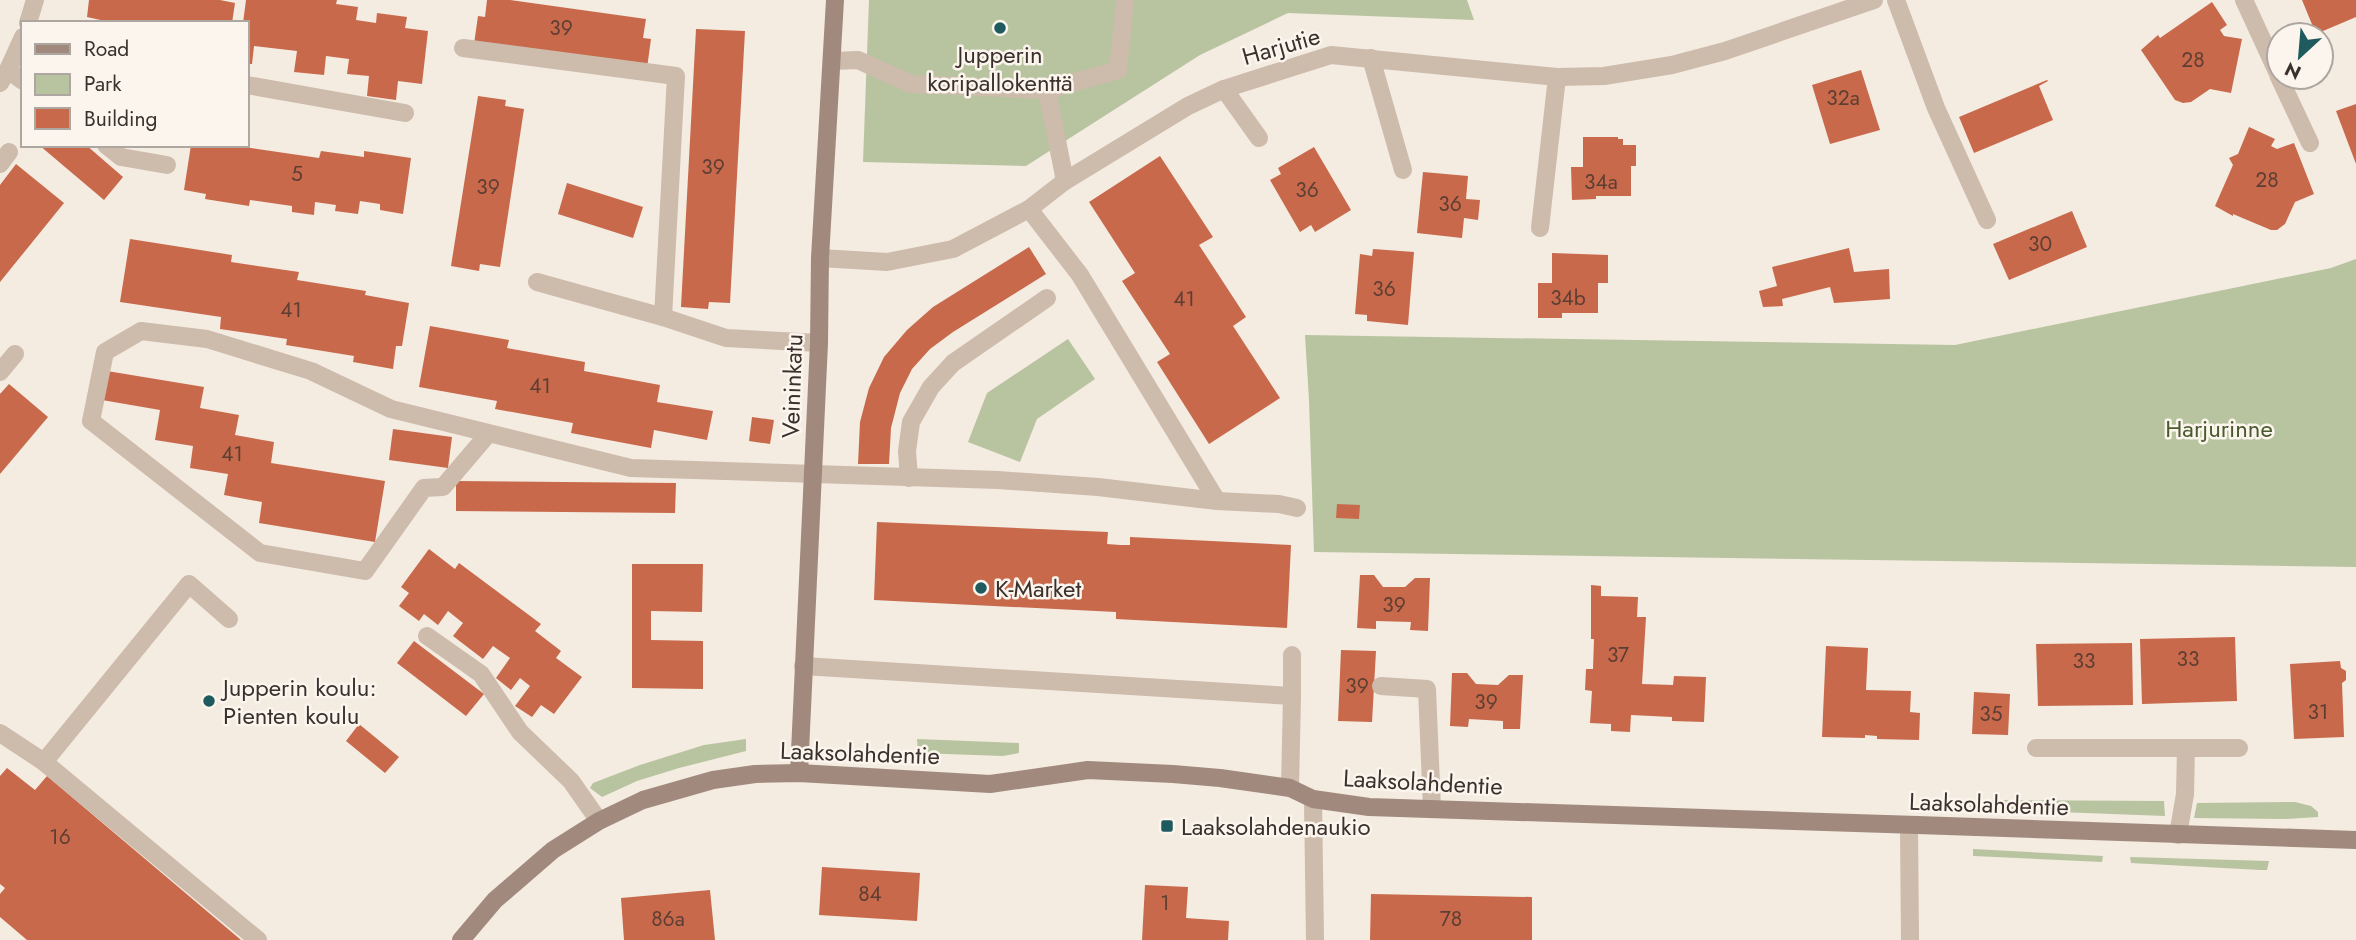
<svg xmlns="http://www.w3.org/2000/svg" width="2356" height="940" font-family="Jost,sans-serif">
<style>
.green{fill:#b8c4a0}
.building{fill:#c8694b}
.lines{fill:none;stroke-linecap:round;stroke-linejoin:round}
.lane{stroke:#cdbbac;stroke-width:18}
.street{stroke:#cdbbac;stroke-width:18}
.secondary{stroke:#a18a7d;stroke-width:18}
.poi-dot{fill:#1f5a5e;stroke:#fbf5ee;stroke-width:2.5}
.labels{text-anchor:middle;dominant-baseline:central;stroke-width:5;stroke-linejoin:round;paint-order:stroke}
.number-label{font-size:21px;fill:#5e3e33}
.street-label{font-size:24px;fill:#3b302b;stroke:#fbf5ee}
.poi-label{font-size:24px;fill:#3b302b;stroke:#fbf5ee;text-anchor:start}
.park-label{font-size:24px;fill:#4a5a2e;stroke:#fbf5ee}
</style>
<rect width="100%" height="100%" fill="#f4ebe1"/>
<g class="green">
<path d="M869,0h598l7,20 -186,-7 -88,42 -174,111 -163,-4z"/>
<path d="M2356,259v308l-1042,-15 -5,-152 -4,-65 650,10 376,-77z"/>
<path d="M1068,339l27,40 -58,40 -17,43 -52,-20 19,-49z"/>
<path d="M746,739v12l-67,17 -42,13 -35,16 -12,-9 3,-5 47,-18 64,-20z"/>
<path d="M917,739l102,4v10l-16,3 -85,-3z"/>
<path d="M1979,800l185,1 1,15 -187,-7 -9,-3z"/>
<path d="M2295,802l16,4 7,6v5l-34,2 -90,-1 3,-15z"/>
<path d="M1973,849l130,7 -1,6 -129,-6z"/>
<path d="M2130,857l139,4 -2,9h-7l-129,-7z"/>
</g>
<g class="building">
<path d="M89,0h131l15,3 -3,20h-127v-2l-18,-4z"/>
<path d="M246,0h91l-1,4 22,3 -2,13 20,3 1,-10 30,4 -2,11 23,3 -6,53 -24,-3 -2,19 -29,-4 2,-20 -22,-2 2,-15 -23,-3 -2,19 -30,-3 3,-21 -43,-5 -2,18h-5v-41h-4z"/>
<path d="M487,0h23l136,19 -3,19 8,1 -4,29 -173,-24 4,-28 7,1z"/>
<path d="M2302,0h54v17l-40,17z"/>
<path d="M2212,2l15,23 -7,5 4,6 18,3 -11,54 -21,-4 -19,13 -8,1 -8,-3 -34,-50 17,-15 2,3z"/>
<path d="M696,29l49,2 -15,272 -21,-1 -1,7 -27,-2z"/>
<path d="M1861,70l19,60 -50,14 -18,-59z"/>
<path d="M2047,80l1,1 -9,5 14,34 -79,33 -15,-36z"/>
<path d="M478,96l28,4 -1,6 19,3 -24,158 -20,-3 -1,7 -28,-5z"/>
<path d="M2356,104v60l-20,-53z"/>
<path d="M2249,127l26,12 -4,7 6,3 17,-6 20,51 -19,8 -10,22 -8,6h-6l-38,-16v2l-18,-10 18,-41 -4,-7 9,-4z"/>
<path d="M1583,137h35v2h5v6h13v21h-5v30h-35v3l-24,1 -1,-33h12z"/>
<path d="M39,145h47l37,32 -19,23z"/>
<path d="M191,145h39l89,13 2,-7 43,6v-6l47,7 -8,56 -23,-4v-6l-20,-3 -2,13 -23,-3 1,-6 -21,-3 -1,13 -22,-3v-6l-42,-6 -1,6 -44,-7 1,-5 -22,-4z"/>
<path d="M1314,147l37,63 -36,22 -4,-7 -11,7 -30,-52 11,-6 -3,-6z"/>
<path d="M1160,156l53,81 -14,8 47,72 -13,9 47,72 -71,46 -52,-82 13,-8 -48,-73 13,-8 -46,-71z"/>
<path d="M16,164l48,39 -64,79v-97z"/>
<path d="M1423,172l45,4 -2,23 14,1 -2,20 -14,-2 -2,20 -45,-5z"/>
<path d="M567,183l76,24 -10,31 -75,-24z"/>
<path d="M2072,211l15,36 -78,33 -16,-36z"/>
<path d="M130,239l102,16 -1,7 68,10 -2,8 69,11 -1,4 44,8 -7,43h-6l-3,23 -40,-7 1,-6 -68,-11 1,-6 -67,-10 1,-12 -101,-15z"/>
<path d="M1029,247l17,27 -93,58 -23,17 -18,20 -12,24 -9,35 -2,36h-31l2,-42 9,-34 15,-31 23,-27 26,-23z"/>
<path d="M1849,248l5,24 35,-3 1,30 -56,4 -4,-16 -48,12 1,7 -20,1 -4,-16 18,-5 -5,-19z"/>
<path d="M1373,249l41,3 -6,73 -41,-4v-6l-12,-1 5,-60 12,2z"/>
<path d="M1552,253l56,2v28h-10v30h-36v5h-24v-35h14z"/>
<path d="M430,326l79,14 -2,8 78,14 -1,9 76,14 -3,17 56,9 -6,29 -53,-10 -3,18 -80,-15 2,-10 -78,-14 2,-8 -78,-14z"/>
<path d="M107,371l97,16 -4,21 39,7 -4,20 39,7 -3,21 114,18 -10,61 -116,-19 3,-21 -38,-7 4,-21 -38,-6 3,-22 -38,-6 5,-30 -58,-10z"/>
<path d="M9,384l39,33 -48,57v-80z"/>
<path d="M752,417l22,3 -4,24 -21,-3z"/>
<path d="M393,429l59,8 -4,31 -59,-8z"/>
<path d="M456,481l220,2 -1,30 -219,-2z"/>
<path d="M1337,504l23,1 -1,14 -23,-1z"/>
<path d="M877,522l231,10 -1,12 13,1h10v-8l161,8 -4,83 -171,-9v-7l-242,-12z"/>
<path d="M429,549l26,20 4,-6 82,61 -6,7 26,20 -5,7 26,19 -28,37 -13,-9 -9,12 -17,-11 15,-20 -10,-8 -9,12 -15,-12 14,-20 -17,-12 -10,13 -30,-23 10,-13 -15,-12 -10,14 -14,-11 -5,7 -20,-15 10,-13 -8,-6z"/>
<path d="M632,564h71l-1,48 -51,-1v29l52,1v48l-71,-1z"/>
<path d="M1360,575h14l9,12h22l10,-9h15l-2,53 -18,-1 1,-8 -35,-1v8l-19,-1z"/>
<path d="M1591,585l10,1v10l37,1 -1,20h9l-4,67 31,1 1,-9 32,1 -2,45 -32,-1v-4l-41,-2 -1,17 -19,-1v-7l-21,-1 2,-32 -7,-1 1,-21h7l1,-30h-3z"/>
<path d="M2235,637l2,64 -95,3 -2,-65z"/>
<path d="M414,641l70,53 -18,22 -69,-53z"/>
<path d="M2132,643l1,62 -95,1 -2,-62z"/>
<path d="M1826,646l42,2 -2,42 45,1 -1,21 10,1 -1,27 -42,-1v-3l-12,-1v3l-43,-1z"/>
<path d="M1341,650l35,1 -4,71 -34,-1z"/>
<path d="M2340,661l1,7 5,3v9l-4,3 2,54 -50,2 -4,-75z"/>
<path d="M1452,673h15l9,11 22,1 11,-10h14l-3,54h-17v-8l-34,-2 -1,8 -18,-1z"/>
<path d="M1974,692l36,2 -2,41 -36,-1z"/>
<path d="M359,724l40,33 -14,16 -39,-32z"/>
<path d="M7,768l28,22 12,-14 194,164h-214l-27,-23v-23l5,-6 -5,-4v-108z"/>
<path d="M822,867l98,6 -3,48 -98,-6z"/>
<path d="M1145,885l43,2 -2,31 43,3 -1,19h-86z"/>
<path d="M710,890l5,50h-91l-3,-42z"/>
<path d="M1371,894l161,3v43h-162z"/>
</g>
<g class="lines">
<g class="lane">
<path d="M1896,0l40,108 51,112"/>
<path d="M2244,0l35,76"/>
<path d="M463,48l213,28 -13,241"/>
<path d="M1371,58l32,112"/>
<path d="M833,61l25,-1 53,24 136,6 18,91"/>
<path d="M8,70l15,11"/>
<path d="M2279,77l31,66"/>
<path d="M247,85l158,28"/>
<path d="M1224,89l35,49"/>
<path d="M1047,90l71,-20 7,-70"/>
<path d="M106,145l15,12 46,8"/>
<path d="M0,164l9,-12"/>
<path d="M1029,209l51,66 137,226"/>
<path d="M1540,228l17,-151"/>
<path d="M537,282l126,35 63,21 93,5"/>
<path d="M0,372l15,-18"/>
<path d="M489,433l-46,54 -19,1 -59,83 -105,-18 -169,-132 14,-69 36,-21 66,8 104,32 80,38 240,59 367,12 100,7 119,14 62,3 18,4"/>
<path d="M909,478l-2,-27 4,-29 20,-35 22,-24 94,-65"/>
<path d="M427,636l54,38 39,58 51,49 28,40"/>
<path d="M803,666l489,30 -2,92"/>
<path d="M1381,686l46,3 5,120"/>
<path d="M1292,696v-41"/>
<path d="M0,733l44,29 214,178"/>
<path d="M2036,748h150l-1,46 -7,41"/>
<path d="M2186,748h53"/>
<path d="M44,762l145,-178 40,35"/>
</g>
<g class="street">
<path d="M28,23l7,-23"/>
<path d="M0,83l8,-13 15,-33"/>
<path d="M820,258l67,4 66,-13 76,-40 36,-28 123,-75 36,-17 107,-34 226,22 47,-1 68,-11 53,-14 149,-51"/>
<path d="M1313,799l2,141"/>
<path d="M1909,826l1,114"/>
</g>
<g class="secondary">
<path d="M799,773l20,-430 1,-85 15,-258"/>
<path d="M461,940l34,-40 58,-50 46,-29 44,-21 70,-20 42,-6 44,-1 191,11 98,-14 85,4 47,4 70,10 23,11 56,8c329,9 658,23 987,33"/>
</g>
</g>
<g class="poi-dot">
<circle cx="1000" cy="28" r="7"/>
<circle cx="981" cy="588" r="7"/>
<circle cx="209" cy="701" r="7"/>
<rect x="1160" y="819" width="14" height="14" rx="3.5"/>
</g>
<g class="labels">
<g class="number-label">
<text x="561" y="28">39</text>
<text x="2193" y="60">28</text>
<text x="1843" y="98">32a</text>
<text x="713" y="167">39</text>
<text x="297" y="174">5</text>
<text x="2267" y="180">28</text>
<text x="1601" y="182">34a</text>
<text x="488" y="187">39</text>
<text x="1307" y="190">36</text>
<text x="1450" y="204">36</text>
<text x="2040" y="244">30</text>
<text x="1384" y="289">36</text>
<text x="1568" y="298">34b</text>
<text x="1184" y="299">41</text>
<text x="291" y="310">41</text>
<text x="540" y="386">41</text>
<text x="232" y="454">41</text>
<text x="1394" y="605">39</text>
<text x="1618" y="655">37</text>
<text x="2188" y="659">33</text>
<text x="2084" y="661">33</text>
<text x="1357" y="686">39</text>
<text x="1486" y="702">39</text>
<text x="2318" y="712">31</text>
<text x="1991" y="714">35</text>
<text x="60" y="837">16</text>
<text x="870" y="894">84</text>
<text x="1165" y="903">1</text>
<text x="668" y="919">86a</text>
<text x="1451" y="919">78</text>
</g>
<g class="street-label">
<text transform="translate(1281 46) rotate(-16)">Harjutie</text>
<text transform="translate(792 386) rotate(-88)">Veininkatu</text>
<text transform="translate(860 753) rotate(2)">Laaksolahdentie</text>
<text transform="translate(1423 782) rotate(3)">Laaksolahdentie</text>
<text transform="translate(1989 804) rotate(2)">Laaksolahdentie</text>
</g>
<g class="poi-label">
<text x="1000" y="54" text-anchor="middle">Jupperin<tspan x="1000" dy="28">koripallokenttä</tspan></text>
<text x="995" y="588">K-Market</text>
<text x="223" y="687">Jupperin koulu:<tspan x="223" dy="28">Pienten koulu</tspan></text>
<text x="1181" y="826">Laaksolahdenaukio</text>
</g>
<g class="park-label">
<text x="2219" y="428">Harjurinne</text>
</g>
</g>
<rect x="21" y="21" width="228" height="126" fill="#fbf5ee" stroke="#aea6a0" stroke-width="2"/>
<rect x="35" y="44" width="35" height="10" fill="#a18a7d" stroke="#aea6a0" stroke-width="2"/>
<text x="84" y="56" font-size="21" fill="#3b302b">Road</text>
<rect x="35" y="74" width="35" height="21" fill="#b8c4a0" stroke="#aea6a0" stroke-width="2"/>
<text x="84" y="91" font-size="21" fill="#3b302b">Park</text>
<rect x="35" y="108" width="35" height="21" fill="#c8694b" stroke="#aea6a0" stroke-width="2"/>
<text x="84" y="126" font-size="21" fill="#3b302b">Building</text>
<g transform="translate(2300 56) rotate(206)"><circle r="33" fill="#fbf5ee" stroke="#aea6a0" stroke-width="2"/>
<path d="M0-5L12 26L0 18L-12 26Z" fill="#1f5a5e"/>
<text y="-10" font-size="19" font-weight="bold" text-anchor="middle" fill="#3b302b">N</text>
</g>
</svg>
